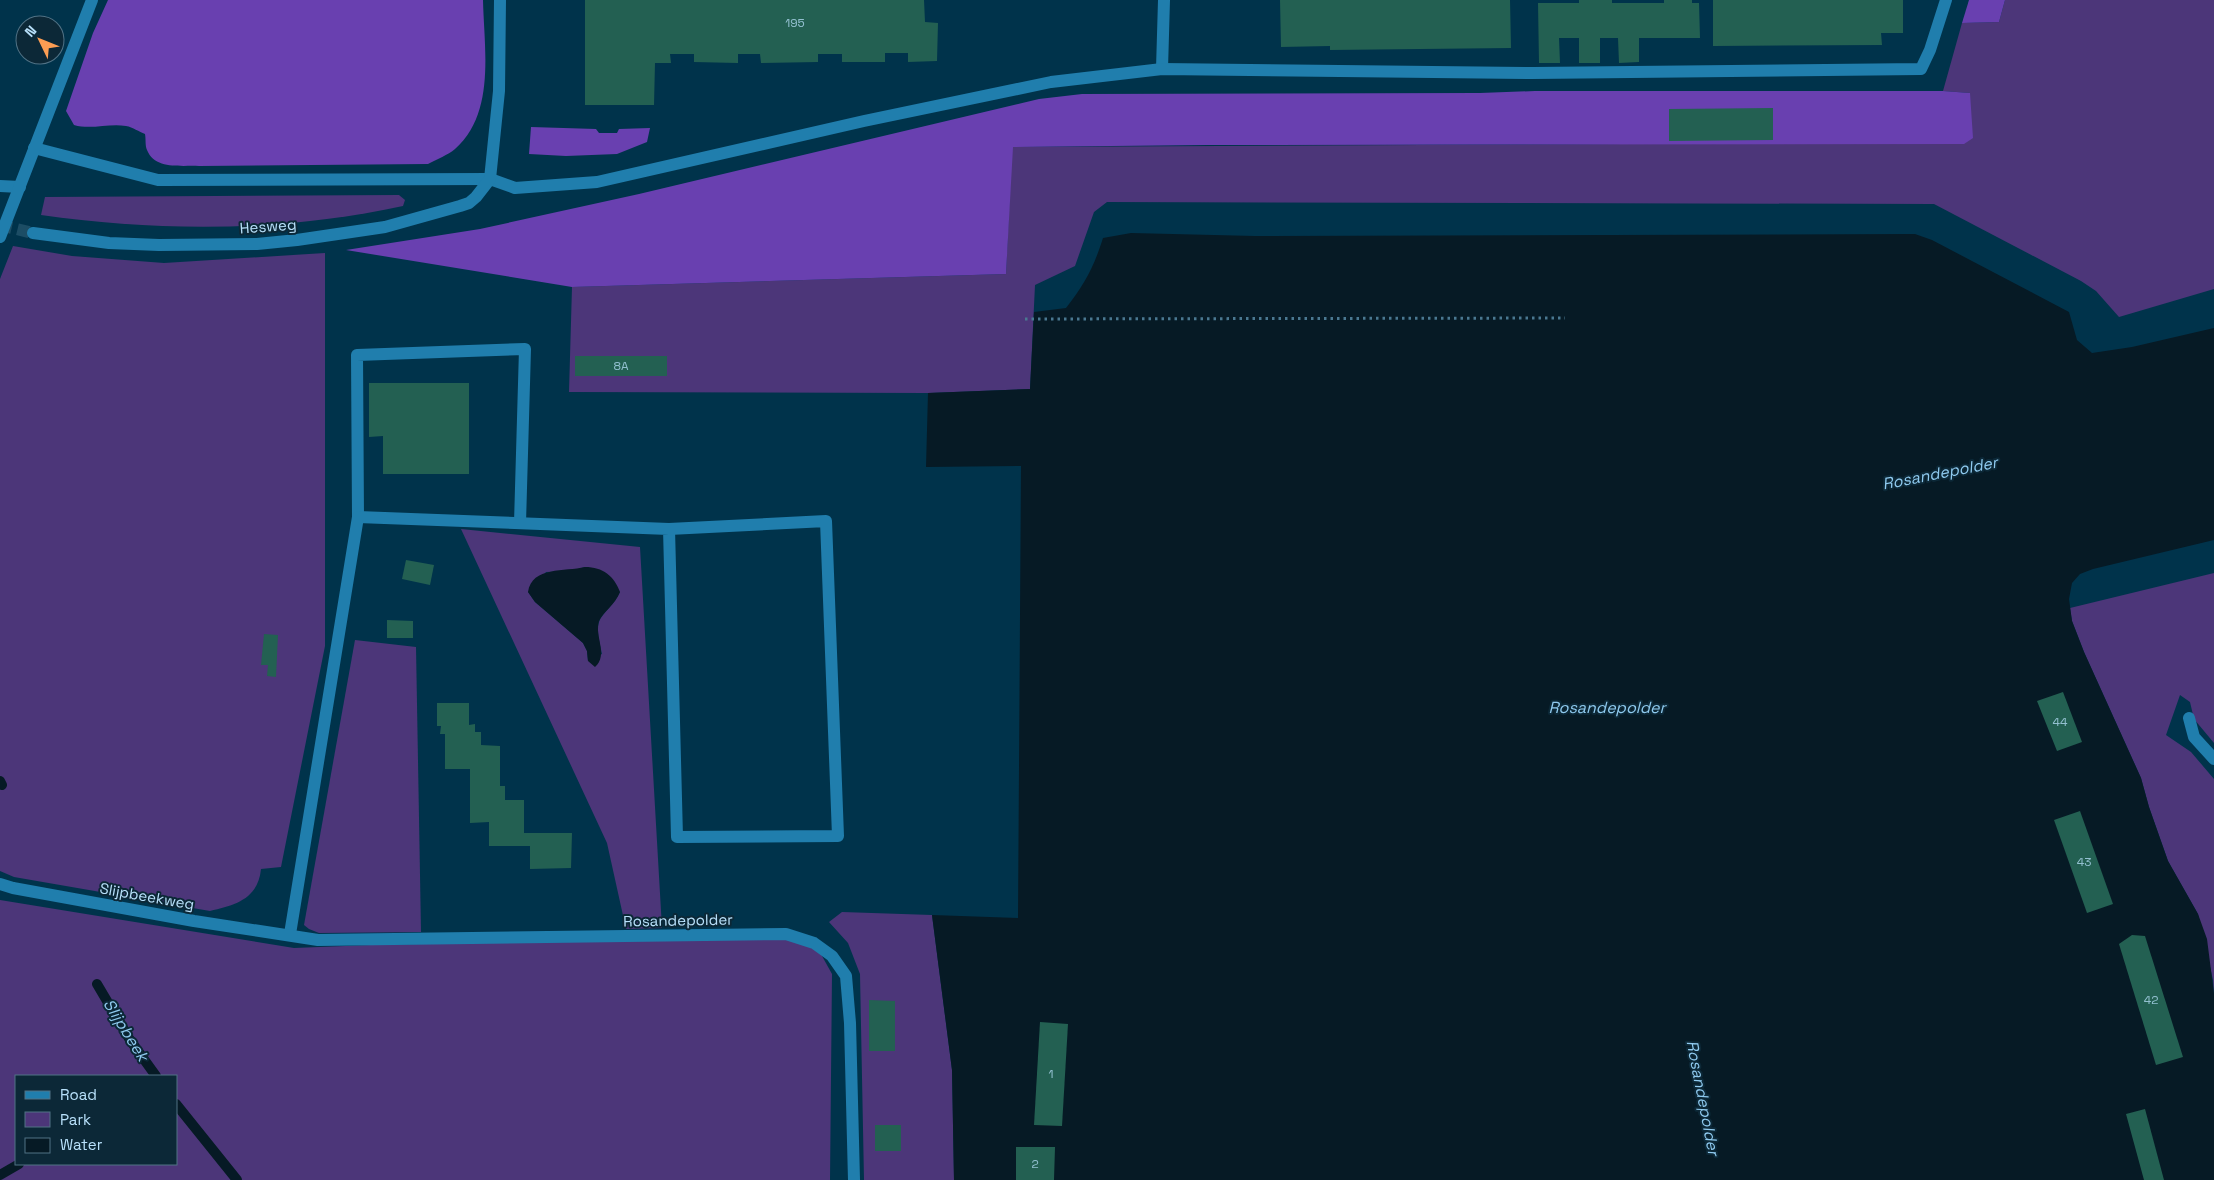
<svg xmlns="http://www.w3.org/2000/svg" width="2214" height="1180" font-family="'Space Grotesk',sans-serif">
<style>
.green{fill:#4c3679;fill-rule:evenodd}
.forest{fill:#6940b0}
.water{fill:#061a25}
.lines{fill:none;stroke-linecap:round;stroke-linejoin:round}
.stream{stroke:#061a25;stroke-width:10}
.building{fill:#236052}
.street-tunnel{stroke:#1c4d65;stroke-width:12;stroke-dasharray:12 6;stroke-linecap:butt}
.path{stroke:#4a7891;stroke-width:3;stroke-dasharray:2.5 4;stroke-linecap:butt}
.lane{stroke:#207ead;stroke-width:12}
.street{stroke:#207ead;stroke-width:12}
.labels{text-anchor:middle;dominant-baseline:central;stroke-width:4;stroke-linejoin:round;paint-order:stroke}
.number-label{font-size:12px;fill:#93c0d0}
.street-label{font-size:15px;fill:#b8e0fa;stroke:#0c2837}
.water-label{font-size:16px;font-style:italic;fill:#8fcaef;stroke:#0c2837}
</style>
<rect width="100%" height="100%" fill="#00334b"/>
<g class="green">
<path d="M2005,0h209v289l-95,28 -23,-26 -15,-10 -147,-77 -827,-2 -13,10 -19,54 -40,19 -5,104 -102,4 -359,-1 3,-105 434,-13 6,-127 805,-4 153,-50 -27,-2 19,-68 37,-1z"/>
<path d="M399,195l6,5 -2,6c-119,26 -242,26 -362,9l4,-18z"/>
<path d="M13,246l59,10 92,7 161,-10v393l-44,221 -20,2c-3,30 -25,36 -51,42l-196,-34 -14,-6v-592z"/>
<path d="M461,529l179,18 22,381 -36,1 -19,-86zM585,567l35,25c-5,12 -18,21 -21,30 -3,10 1,22 3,32l-14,7 -1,-10 -4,-8 -48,-41 -7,-10 18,-20 25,-1z"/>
<path d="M2214,573v170l-20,-24 -4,-17 -10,-7 -14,40 25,17 23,27v215l-1,-14 -15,-66 -30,-53 -19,-54 -8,-29 -57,-126 -12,-31 -2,-13z"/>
<path d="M355,640l61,7 5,285 -102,1 -10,-4 -5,-4z"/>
<path d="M0,900l294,48 77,-3 417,-8 29,10 15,27 -2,206h-830zM16,1076h160v88h-160z"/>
<path d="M842,912l90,3 20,155 2,110h-90l-4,-206 -12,-31 -19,-21z"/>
</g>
<g class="forest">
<path d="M108,0h375c1,48 13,113 -28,149 -7,6 -18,10 -27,15l-229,2c-18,-1 -44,4 -52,-16 -2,-4 -1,-11 -2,-16 -6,-2 -12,-7 -19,-8 -17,-3 -35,4 -52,-1l-8,-14 27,-78z"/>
<path d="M1969,0h36l-6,22 -37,1z"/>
<path d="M1535,91h408l27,2 3,45 -9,6 -756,1 -195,2 -7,127 -434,13 -226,-37 134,-21 159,-35 400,-95 43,-5 398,-1z"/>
<path d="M531,127l65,2 3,4h18l2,-4 31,-1 -3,14 -30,12 -51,2 -37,-2z"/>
</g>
<g class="water">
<path d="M1131,233l124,3 660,-2 17,6 137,72 8,28 15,13 40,-6 82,-19v212l-121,29 -13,5 -8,9 -3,16 3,22 12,31 57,126 8,29 19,54 30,53 9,25 7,55v186h-1260l-2,-110 -20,-155 86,3 3,-452 -95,1 2,-74 102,-4 4,-77 32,-4c18,-23 28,-41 37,-70z"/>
<path d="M585,567c18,0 29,9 35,25 -5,13 -17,20 -21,29 -5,15 10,34 -4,46l-7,-6 -1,-10 -4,-8 -48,-41 -7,-10c4,-26 37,-20 57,-25z"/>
</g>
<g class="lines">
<g class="stream">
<path d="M0,781l2,4"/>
<path d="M97,984l33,56 26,36"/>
<path d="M176,1104l61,76"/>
<path d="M0,1175l19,-11"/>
</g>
</g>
<g class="building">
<path d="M585,0h339l1,22 13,1 -1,38 -29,1v-9h-23v9h-43v-8h-24v8l-57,1 -1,-9h-22v9l-44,-1v-8h-24l1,9h-16l-1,42h-69z"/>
<path d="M1280,0h230l1,48 -181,2v-4l-49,1z"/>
<path d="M1579,0h33v3h52v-3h28v3h7l1,35h-61v24l-20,1 -1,-25h-18v25h-21v-25h-20l1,25h-21l-1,-60h41z"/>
<path d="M1713,0h190v33h-22l1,12 -169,1z"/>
<path d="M1773,108v32l-104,1v-32z"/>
<rect x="575" y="356" width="92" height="20"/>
<path d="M369,383h100v91h-86v-38l-14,1z"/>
<path d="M406,560l28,5 -4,20 -28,-6z"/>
<path d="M387,620l26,1v17h-26z"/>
<path d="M264,634l14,1 -2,42 -9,-1 1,-11h-7z"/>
<path d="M2063,692l19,50 -25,9 -20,-50z"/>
<path d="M437,703h32v22l6,-1v8h6v13l19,1v40h5v14h19v33h48l-1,35 -41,1v-23h-41v-24l-19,1v-54h-25v-35h-5l1,-8h-4z"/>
<path d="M2080,811l33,93 -26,9 -33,-93z"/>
<path d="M2132,935l13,1 38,121 -27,8 -37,-121z"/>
<path d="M869,1000l26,1v50h-26z"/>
<path d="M1040,1022l28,2 -6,102 -28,-1z"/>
<path d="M2145,1109l19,71h-20l-18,-66z"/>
<rect x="875" y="1125" width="26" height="26"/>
<path d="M1016,1147h39l-1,33h-38z"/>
</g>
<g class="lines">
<path class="street-tunnel" d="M0,225l33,8"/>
<path class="path" d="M1025,319l540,-1"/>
<g class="lane">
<path d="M1162,69l2,-69"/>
<path d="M490,179l25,9 82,-6 267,-61 187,-39 111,-13 371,4 388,-4 9,-19 16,-50"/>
<path d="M358,517l-1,-162 168,-6 -5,174"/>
<path d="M290,934l68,-417 311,12 8,308 161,-1 -12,-315 -157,8"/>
</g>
<g class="street">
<path d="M34,148l124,32 332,-1"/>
<path d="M0,186l20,1"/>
<path d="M33,233l76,10 50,2 98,-1 40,-4 88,-13 75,-21 9,-3 7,-6 14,-18 9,-88 1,-91"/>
<path d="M0,237l92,-237"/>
<path d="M2189,718l5,19 20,22"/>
<path d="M0,884l13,4 181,33 124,19 468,-6 28,9 18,13 14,20 4,47 4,157"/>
</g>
</g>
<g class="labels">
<g class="number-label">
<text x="795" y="23">195</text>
<text x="621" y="366">8A</text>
<text x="2060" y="722">44</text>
<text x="2084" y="862">43</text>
<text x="2151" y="1000">42</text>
<text x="1051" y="1074">1</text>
<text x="1035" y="1164">2</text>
</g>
<g class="street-label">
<text transform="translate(268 226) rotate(-4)">Hesweg</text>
<text transform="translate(147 896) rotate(10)">Slijpbeekweg</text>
<text transform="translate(678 920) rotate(-1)">Rosandepolder</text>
</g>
<g class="water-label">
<text transform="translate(1940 473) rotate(-11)">Rosandepolder</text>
<text x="1607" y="707">Rosandepolder</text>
<text transform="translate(126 1030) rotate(58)">Slijpbeek</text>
<text transform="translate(1703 1098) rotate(79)">Rosandepolder</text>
</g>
</g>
<rect x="15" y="1075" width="162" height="90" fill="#0c2837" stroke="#517285"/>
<rect x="25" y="1091" width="25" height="8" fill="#207ead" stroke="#517285"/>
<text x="60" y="1100" font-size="15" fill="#b8e0fa">Road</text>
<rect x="25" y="1112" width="25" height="15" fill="#4c3679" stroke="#517285"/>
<text x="60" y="1125" font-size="15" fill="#b8e0fa">Park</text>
<rect x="25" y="1138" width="25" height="15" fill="#061a25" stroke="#517285"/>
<text x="60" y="1150" font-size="15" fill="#b8e0fa">Water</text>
<g transform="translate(40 40) rotate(313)"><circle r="24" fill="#0c2837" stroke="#517285"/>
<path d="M0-4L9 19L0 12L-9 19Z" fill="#fc9d53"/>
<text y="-8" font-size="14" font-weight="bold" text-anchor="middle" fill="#b8e0fa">N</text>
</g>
</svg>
